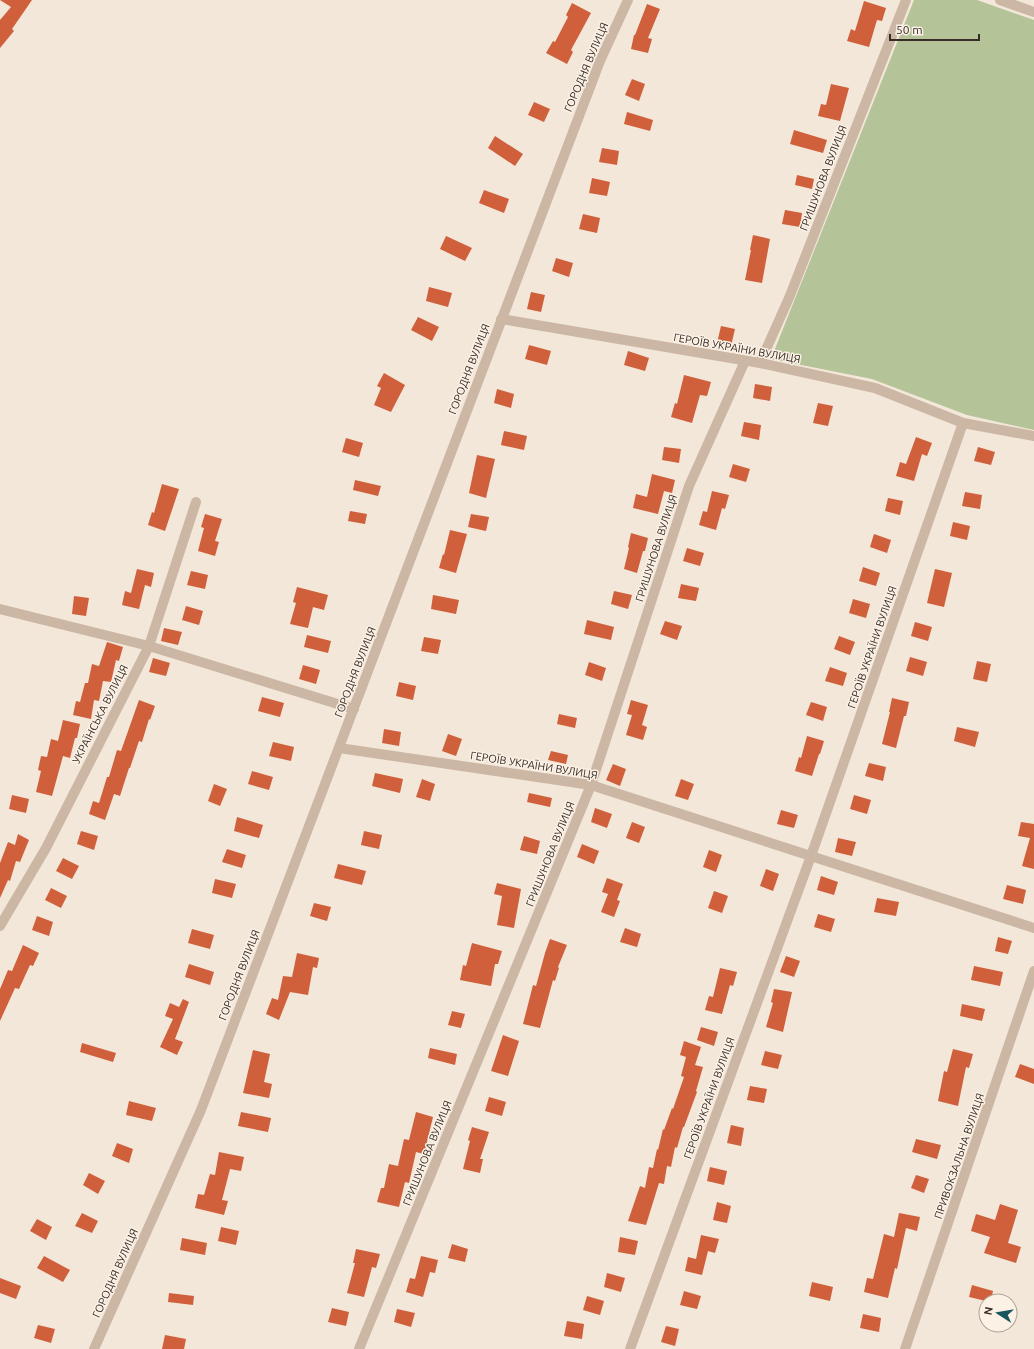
<svg xmlns="http://www.w3.org/2000/svg" width="1034" height="1349" font-family="Ubuntu,sans-serif">
<style>
.green{fill:#b4c398}
.building{fill:#cf603b}
.lines{fill:none;stroke-linecap:round;stroke-linejoin:round}
.street{stroke:#ccb7a4;stroke-width:10}
.labels{text-anchor:middle;dominant-baseline:central;stroke-width:3;stroke-linejoin:round;paint-order:stroke}
.street-label{font-size:11px;fill:#372c26;stroke:#fbf1e5}
</style>
<rect width="100%" height="100%" fill="#f3e7d9"/>
<path class="green" d="M914,0h63l57,20v410l-67,-15 -95,-36 -101,-20z"/>
<g class="building">
<path d="M0,0h32l-20,29 2,2 -14,17v-28l11,-13z"/>
<path d="M864,1l22,7 -4,13 -5,-1 -8,27 -22,-6 4,-12 4,2z"/>
<path d="M572,3l19,10 -20,37 2,2 -6,12 -21,-11 7,-12 2,1 13,-25 -2,-2z"/>
<path d="M647,4l13,5 -12,29 4,1 -4,14 -17,-4 3,-14h1z"/>
<path d="M632,79l13,5 -6,17 -14,-6z"/>
<path d="M831,84l18,4 -9,33 -22,-5 3,-12 5,1z"/>
<path d="M534,102l16,7 -6,13 -16,-7z"/>
<path d="M627,112l26,8 -3,11 -26,-7z"/>
<path d="M794,130l33,10 -4,13 -33,-9z"/>
<path d="M495,136l28,18 -8,12 -27,-18z"/>
<path d="M602,148l17,3 -2,14 -18,-3z"/>
<path d="M797,175l17,4 -2,10 -17,-4z"/>
<path d="M592,178l18,4 -3,14 -18,-3z"/>
<path d="M484,190l25,9 -5,14 -25,-10z"/>
<path d="M785,210l17,3 -2,14 -18,-3z"/>
<path d="M583,214l17,4 -3,15 -18,-4z"/>
<path d="M753,235l17,4 -8,44 -17,-3 6,-30h-1z"/>
<path d="M446,236l26,12 -7,13 -25,-12z"/>
<path d="M556,258l17,5 -4,14 -17,-6z"/>
<path d="M429,287l23,6 -4,14 -22,-6z"/>
<path d="M531,292l14,3 -4,17 -14,-3z"/>
<path d="M418,317l21,10 -7,14 -21,-11z"/>
<path d="M721,326l14,3 -4,17 -14,-3z"/>
<path d="M529,345l22,6 -4,14 -22,-6z"/>
<path d="M628,351l21,7 -4,13 -21,-6z"/>
<path d="M384,373l21,12 -14,27 -17,-7 7,-17 -4,-2z"/>
<path d="M684,375l27,7 -4,14 -7,-1 -8,28 -21,-6 4,-14 2,1z"/>
<path d="M755,384l17,3 -2,14 -17,-3z"/>
<path d="M497,389l17,5 -3,14 -17,-5z"/>
<path d="M818,403l15,3 -5,20 -15,-3z"/>
<path d="M744,422l17,3 -2,15 -18,-4z"/>
<path d="M504,431l23,5 -3,14 -23,-5z"/>
<path d="M916,437l16,6 -5,13 -5,-2 -8,27 -18,-5 4,-14 6,2z"/>
<path d="M346,438l17,5 -4,14 -17,-5z"/>
<path d="M664,447l17,2 -2,14 -17,-3z"/>
<path d="M978,447l17,5 -4,13 -17,-4z"/>
<path d="M477,455l18,4 -9,39 -17,-5z"/>
<path d="M733,464l17,5 -4,13 -17,-5z"/>
<path d="M652,474l23,6 -3,13 -8,-2 -6,23 -25,-6 3,-14 11,3z"/>
<path d="M355,480l26,6 -3,10 -25,-6z"/>
<path d="M162,484l17,5 -14,42 -17,-6 4,-13 2,1z"/>
<path d="M712,491l17,4 -4,14 -3,-1 -6,22 -17,-5 4,-14 4,1z"/>
<path d="M965,492l17,3 -2,14 -18,-3z"/>
<path d="M888,498l15,3 -3,14 -15,-4z"/>
<path d="M350,511l17,3 -2,10 -17,-3z"/>
<path d="M205,514l17,5 -7,22 4,1 -4,14 -17,-5 6,-23 -3,-1z"/>
<path d="M471,514l18,3 -3,14 -18,-4z"/>
<path d="M953,522l17,4 -3,14 -17,-4z"/>
<path d="M450,530l17,4 -11,39 -17,-5 4,-14 1,1z"/>
<path d="M631,533l17,5 -3,13h-2l-6,22 -13,-4 5,-21 -1,-1z"/>
<path d="M874,534l17,6 -4,13 -17,-6z"/>
<path d="M687,548l17,5 -4,13 -17,-5z"/>
<path d="M863,567l17,6 -4,13 -17,-5z"/>
<path d="M137,569l17,4 -3,14 -6,-2 -6,24 -17,-4 3,-14 6,2z"/>
<path d="M935,569l17,4 -8,34 -17,-4z"/>
<path d="M191,571l17,4 -3,14 -18,-4z"/>
<path d="M681,584l18,4 -3,13 -18,-3z"/>
<path d="M297,587l31,8 -4,15 -11,-3 -5,21 -18,-4 6,-21 -3,-1z"/>
<path d="M614,591l18,4 -4,14 -17,-5z"/>
<path d="M433,595l26,5 -3,14 -25,-5z"/>
<path d="M74,596l15,2 -3,18 -14,-2z"/>
<path d="M853,599l17,5 -4,14 -17,-5z"/>
<path d="M186,606l17,5 -4,14 -17,-5z"/>
<path d="M587,620l27,7 -3,13 -27,-6z"/>
<path d="M665,621l17,5 -5,14 -17,-6z"/>
<path d="M915,622l17,5 -4,14 -17,-5z"/>
<path d="M164,628l18,4 -4,13 -17,-4z"/>
<path d="M307,635l24,6 -3,12 -24,-6z"/>
<path d="M839,636l16,6 -5,13 -16,-6z"/>
<path d="M424,637l17,3 -3,14 -17,-3z"/>
<path d="M107,642l16,5 -4,14 -3,-1 -5,22 -8,-1 -4,20 -5,-1 -3,19 -18,-4 3,-14 4,1 5,-19h3l4,-19 7,2z"/>
<path d="M910,657l17,5 -4,14 -17,-5z"/>
<path d="M153,658l17,5 -4,13 -17,-4z"/>
<path d="M977,661l14,3 -4,18 -14,-3z"/>
<path d="M589,662l17,6 -4,13 -17,-6z"/>
<path d="M303,665l17,5 -4,14 -17,-5z"/>
<path d="M830,667l17,6 -4,13 -18,-5z"/>
<path d="M399,682l17,4 -3,14 -17,-4z"/>
<path d="M262,697l22,6 -4,14 -22,-6z"/>
<path d="M892,698l17,4 -3,14h-2l-8,32 -14,-4 8,-32h-1z"/>
<path d="M139,700l16,6 -5,14 -1,-1 -7,23 -3,-1 -9,27h-1l-9,28 -6,-2 -9,26 -16,-6 4,-13 6,2 8,-26h2l8,-27 4,1z"/>
<path d="M631,700l17,5 -6,20 5,2 -4,13 -17,-5 6,-20 -5,-1z"/>
<path d="M811,702l16,5 -4,14 -17,-6z"/>
<path d="M559,714l18,4 -2,10 -18,-4z"/>
<path d="M63,720l17,4 -3,14h-2l-5,20 -7,-2 -11,40 -16,-4 5,-21 -3,-1 3,-14 6,1 4,-18 7,2z"/>
<path d="M957,727l22,5 -4,15 -21,-6z"/>
<path d="M384,729l17,3 -2,14 -17,-3z"/>
<path d="M448,734l14,5 -6,17 -14,-5z"/>
<path d="M807,736l17,5 -4,13h-1l-7,22 -17,-5 4,-14 2,1z"/>
<path d="M273,742l21,5 -3,14 -22,-5z"/>
<path d="M551,751l17,4 -2,9 -18,-4z"/>
<path d="M869,763l17,4 -3,14 -18,-5z"/>
<path d="M613,764l13,5 -6,17 -14,-6z"/>
<path d="M252,771l21,6 -4,13 -21,-6z"/>
<path d="M375,773l28,6 -3,14 -28,-7z"/>
<path d="M422,779l13,5 -5,17 -14,-4z"/>
<path d="M681,779l13,5 -6,16 -13,-4z"/>
<path d="M214,784l13,5 -7,17 -12,-5z"/>
<path d="M529,793l23,5 -2,9 -23,-5z"/>
<path d="M12,795l17,4 -3,14 -17,-4z"/>
<path d="M854,795l17,5 -4,14 -17,-5z"/>
<path d="M595,808l17,6 -5,14 -16,-6z"/>
<path d="M781,810l17,5 -4,13 -17,-4z"/>
<path d="M237,817l26,8 -4,13 -25,-7z"/>
<path d="M632,822l13,5 -6,16 -13,-5z"/>
<path d="M1021,822l13,2v45l-12,-3 8,-28 -12,-2z"/>
<path d="M81,831l17,5 -4,14 -17,-6z"/>
<path d="M364,831l18,4 -3,14 -18,-4z"/>
<path d="M18,834l11,6 -9,22 -4,-1 -6,20 -2,-1 -8,18v-35l8,-21 7,3z"/>
<path d="M524,836l16,5 -3,13 -17,-4z"/>
<path d="M838,838l18,4 -4,14 -17,-4z"/>
<path d="M582,844l17,7 -5,13 -17,-7z"/>
<path d="M227,849l19,6 -4,13 -20,-6z"/>
<path d="M709,850l13,5 -6,17 -13,-5z"/>
<path d="M63,858l16,8 -7,13 -16,-8z"/>
<path d="M338,864l28,7 -4,14 -28,-7z"/>
<path d="M766,869l13,5 -6,17 -13,-5z"/>
<path d="M821,876l17,6 -4,13 -17,-5z"/>
<path d="M607,878l16,6 -6,16 3,1 -6,16 -13,-5 7,-18 -6,-2z"/>
<path d="M215,879l21,5 -4,14 -20,-5z"/>
<path d="M497,883l24,6 -7,39 -17,-3 5,-29 -8,-2z"/>
<path d="M1007,885l19,5 -3,14 -20,-5z"/>
<path d="M51,888l16,8 -6,12 -16,-8z"/>
<path d="M714,891l14,5 -6,17 -14,-5z"/>
<path d="M877,898l22,4 -3,14 -22,-4z"/>
<path d="M314,903l17,4 -4,14 -17,-5z"/>
<path d="M818,914l17,5 -4,13 -17,-5z"/>
<path d="M37,916l16,6 -4,14 -17,-6z"/>
<path d="M625,928l16,6 -4,13 -17,-5z"/>
<path d="M192,929l22,6 -4,14 -22,-6z"/>
<path d="M998,937l14,4 -4,13 -13,-3z"/>
<path d="M550,939l17,6 -9,22 1,1 -4,13 -2,-1 -13,48 -17,-4 10,-39 3,1 9,-33z"/>
<path d="M472,943l30,8 -4,13h-3l-4,22 -31,-6 3,-15 3,1z"/>
<path d="M23,945l16,8 -6,13 -3,-1 -11,24 -4,-1 -15,33v-32l8,-19 4,1z"/>
<path d="M297,953l22,5 -2,10 -4,-1 -5,28 -18,-3 -11,28 -13,-6 6,-16 6,2 5,-24 9,1z"/>
<path d="M786,956l14,5 -6,16 -14,-5z"/>
<path d="M189,964l25,8 -4,13 -25,-8z"/>
<path d="M974,966l29,6 -3,14 -29,-6z"/>
<path d="M720,968l17,4 -4,14 -3,-1 -8,29 -17,-4 4,-14 4,1z"/>
<path d="M774,989l18,3 -9,40 -17,-5 7,-24 -2,-1z"/>
<path d="M183,999l6,3 -14,37 8,3 -6,13 -17,-8 13,-28 -8,-3 5,-13 9,4z"/>
<path d="M962,1004l23,5 -3,12 -22,-5z"/>
<path d="M452,1011l13,3 -4,14 -13,-3z"/>
<path d="M701,1027l17,5 -4,14 -17,-6z"/>
<path d="M503,1035l16,6 -11,35 -17,-5z"/>
<path d="M684,1041l17,6 -6,18 8,2 -7,24 1,1 -13,35h-1l-6,21 -2,-1 -4,20 -4,-1 -3,18 -5,-1 -13,42 -18,-4 12,-35 5,2 4,-21 4,1 4,-19 1,1 5,-21 1,1 8,-22 1,1 11,-32 -3,-1 5,-19 -6,-2z"/>
<path d="M82,1043l34,10 -3,9 -33,-10z"/>
<path d="M430,1048l27,6 -2,11 -27,-7z"/>
<path d="M953,1049l20,5 -4,14 -3,-1 -8,39 -20,-5 6,-30 3,1z"/>
<path d="M253,1050l17,4 -6,28 8,2 -3,14 -26,-5z"/>
<path d="M765,1051l17,4 -4,14 -17,-4z"/>
<path d="M1020,1064l14,5v15l-19,-7z"/>
<path d="M750,1086l17,3 -3,14 -17,-3z"/>
<path d="M489,1097l17,5 -4,14 -17,-5z"/>
<path d="M129,1101l27,7 -4,13 -26,-6z"/>
<path d="M241,1112l30,6 -3,14 -30,-6z"/>
<path d="M416,1112l17,5 -9,37 -8,-2 -7,31 -4,-1 -6,25 -22,-5 4,-14h3l5,-24 9,2 6,-27 5,1z"/>
<path d="M731,1125l13,3 -3,18 -14,-3z"/>
<path d="M472,1127l17,5 -9,27h3l-3,14 -17,-4 7,-28 -2,-1z"/>
<path d="M916,1139l25,6 -4,14 -25,-7z"/>
<path d="M117,1143l16,6 -4,14 -17,-7z"/>
<path d="M219,1152l25,5 -3,14 -11,-2 -8,31 6,1 -4,14 -29,-7 3,-14 6,1 6,-21 5,1z"/>
<path d="M710,1167l17,4 -3,14 -17,-4z"/>
<path d="M89,1173l16,8 -7,13 -15,-9z"/>
<path d="M916,1175l13,4 -5,14 -13,-5z"/>
<path d="M717,1202l14,4 -4,17 -14,-3z"/>
<path d="M1000,1204l18,6 -10,33 13,4 -5,16 -32,-10 6,-16 -19,-6 5,-17 19,6z"/>
<path d="M82,1213l16,8 -6,12 -17,-7z"/>
<path d="M899,1213l21,4 -3,14 -11,-3 -9,41 -2,-1 -7,30 -24,-6 3,-14 6,1 11,-45 10,3z"/>
<path d="M37,1219l15,8 -6,13 -16,-9z"/>
<path d="M221,1227l18,4 -3,14 -18,-4z"/>
<path d="M701,1235l18,4 -4,14 -7,-2 -6,24 -17,-4 3,-14 8,2z"/>
<path d="M620,1237l18,4 -3,14 -17,-3z"/>
<path d="M182,1238l25,5 -2,12 -25,-5z"/>
<path d="M452,1244l16,5 -3,13 -17,-4z"/>
<path d="M356,1249l24,5 -4,14 -4,-1 -8,30 -17,-4 8,-30h-2z"/>
<path d="M44,1256l26,14 -7,12 -26,-14z"/>
<path d="M421,1256l17,4 -3,13 -5,-1 -7,25 -17,-5 4,-14 5,1z"/>
<path d="M607,1273l18,5 -4,14 -17,-5z"/>
<path d="M0,1278l21,8 -5,13 -16,-6z"/>
<path d="M812,1282l21,5 -3,14 -21,-5z"/>
<path d="M972,1285l21,6 -2,10h-5l-17,-4z"/>
<path d="M684,1291l17,5 -4,13 -17,-4z"/>
<path d="M169,1293l25,3 -1,9 -25,-3z"/>
<path d="M587,1296l17,5 -4,14 -17,-5z"/>
<path d="M332,1308l17,4 -3,14 -18,-4z"/>
<path d="M397,1309l18,4 -4,14 -17,-5z"/>
<path d="M863,1314l18,4 -2,14 -19,-4z"/>
<path d="M567,1321l17,3 -2,15 -18,-3z"/>
<path d="M38,1325l17,4 -4,14 -17,-5z"/>
<path d="M666,1326l13,3 -4,17 -14,-4z"/>
<path d="M165,1335l21,4 -2,10h-22z"/>
</g>
<g class="lines">
<g class="street">
<path d="M1000,0l34,12"/>
<path d="M501,319l259,44 115,25 88,35 71,13"/>
<path d="M760,363l29,-65 117,-298"/>
<path d="M0,609l149,37 205,63"/>
<path d="M339,748l252,37 443,143"/>
<path d="M0,926l46,-78 103,-202 47,-144"/>
<path d="M94,1349l107,-239 399,-1049 28,-61"/>
<path d="M359,1349l232,-564 98,-299 56,-125"/>
<path d="M630,1349l181,-493 152,-433"/>
<path d="M905,1349l129,-378"/>
</g>
</g>
<g class="labels">
<g class="street-label">
<text transform="translate(586 67) rotate(-67)">ГОРОДНЯ ВУЛИЦЯ</text>
<text transform="translate(823 178) rotate(-69)">ГРИШУНОВА ВУЛИЦЯ</text>
<text transform="translate(737 348) rotate(10)">ГЕРОЇВ УКРАЇНИ ВУЛИЦЯ</text>
<text transform="translate(469 369) rotate(-69)">ГОРОДНЯ ВУЛИЦЯ</text>
<text transform="translate(656 548) rotate(-72)">ГРИШУНОВА ВУЛИЦЯ</text>
<text transform="translate(872 647) rotate(-71)">ГЕРОЇВ УКРАЇНИ ВУЛИЦЯ</text>
<text transform="translate(355 672) rotate(-69)">ГОРОДНЯ ВУЛИЦЯ</text>
<text transform="translate(100 714) rotate(-63)">УКРАЇНСЬКА ВУЛИЦЯ</text>
<text transform="translate(534 765) rotate(9)">ГЕРОЇВ УКРАЇНИ ВУЛИЦЯ</text>
<text transform="translate(550 854) rotate(-68)">ГРИШУНОВА ВУЛИЦЯ</text>
<text transform="translate(239 975) rotate(-69)">ГОРОДНЯ ВУЛИЦЯ</text>
<text transform="translate(709 1098) rotate(-70)">ГЕРОЇВ УКРАЇНИ ВУЛИЦЯ</text>
<text transform="translate(427 1153) rotate(-68)">ГРИШУНОВА ВУЛИЦЯ</text>
<text transform="translate(959 1156) rotate(-71)">ПРИВОКЗАЛЬНА ВУЛИЦЯ</text>
<text transform="translate(115 1273) rotate(-66)">ГОРОДНЯ ВУЛИЦЯ</text>
</g>
</g>
<g transform="translate(998 1313) rotate(282)"><circle r="19" fill="#fbf1e5" stroke="#ada299"/>
<path d="M0-3L7 15L0 10L-7 15Z" fill="#19565b"/>
<text y="-6" font-size="11" font-weight="bold" text-anchor="middle" fill="#372c26">N</text>
</g>
<path d="M890 34v6h89v-6" fill="none" stroke="#372c26" stroke-width="2"/>
<text x="896" y="34" font-size="12" fill="#372c26" stroke="#fbf1e5" stroke-width="3" paint-order="stroke">50 m</text>
</svg>
